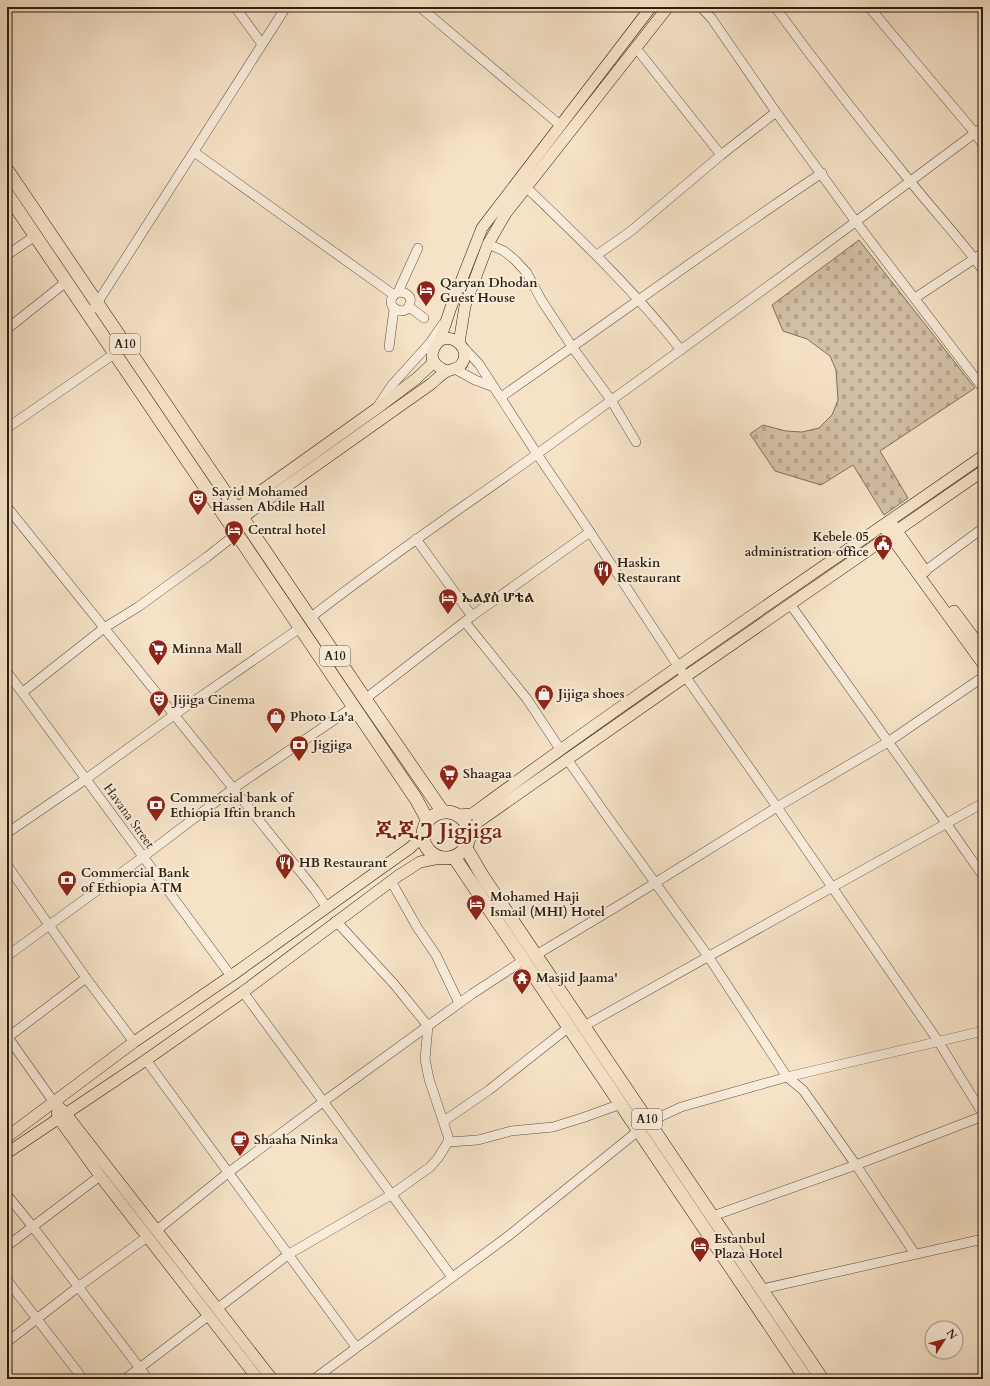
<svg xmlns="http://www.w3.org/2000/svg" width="990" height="1386" font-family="Cardo,'Noto Serif Ethiopic',serif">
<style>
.cemetery{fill:url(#cemetery-stones);stroke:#80705c}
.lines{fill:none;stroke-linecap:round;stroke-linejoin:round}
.minor-casing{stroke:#5e503e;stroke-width:10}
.major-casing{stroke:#2c1f10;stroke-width:12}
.highway-casing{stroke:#2c1f10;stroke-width:14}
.minor{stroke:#f9ecdb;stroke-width:9}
.major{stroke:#f6e2c7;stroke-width:11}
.highway{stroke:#f6e2c7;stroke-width:13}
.labels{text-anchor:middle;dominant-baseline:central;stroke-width:4;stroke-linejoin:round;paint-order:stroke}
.shield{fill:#f9ecdb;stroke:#6a5c4d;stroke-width:1}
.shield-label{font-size:12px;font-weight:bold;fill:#2c1f10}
.poi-label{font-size:13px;font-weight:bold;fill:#2c1f10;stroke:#f9ecdb;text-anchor:start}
.street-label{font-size:13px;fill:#2c1f10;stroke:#f9ecdb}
.town-label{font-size:21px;font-weight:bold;fill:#7a1f14;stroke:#f9ecdb}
</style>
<defs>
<pattern id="cemetery-stones" width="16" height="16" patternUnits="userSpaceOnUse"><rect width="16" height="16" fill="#d4c1a8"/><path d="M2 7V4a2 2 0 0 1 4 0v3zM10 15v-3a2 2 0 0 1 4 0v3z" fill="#b6a590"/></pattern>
</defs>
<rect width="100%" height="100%" fill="#f6e2c7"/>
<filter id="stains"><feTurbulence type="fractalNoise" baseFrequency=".005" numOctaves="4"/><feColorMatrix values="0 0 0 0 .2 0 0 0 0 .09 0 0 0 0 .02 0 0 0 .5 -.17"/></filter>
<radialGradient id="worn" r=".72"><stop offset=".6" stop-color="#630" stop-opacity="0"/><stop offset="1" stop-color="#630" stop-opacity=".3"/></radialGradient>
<path class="cemetery" d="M859,240l116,148 -95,63 28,47 -24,17 -31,-50 -32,20 -46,-14 -25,-37 13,-9 23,6 16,1 17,-4 13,-13 6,-15 -2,-30 -6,-14 -23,-17 -24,-8 -11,-26z"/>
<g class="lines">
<defs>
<g id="minor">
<path d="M235,7l27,37"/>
<path d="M420,7l140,118"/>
<path d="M701,7l11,12 64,93 80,110 127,166"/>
<path d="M775,7c43,59 88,117 135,174 24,30 50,58 73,89"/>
<path d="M869,7l106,126 8,12"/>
<path d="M636,48l85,107"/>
<path d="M194,152l200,143"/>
<path d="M526,187c54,52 108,103 155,163"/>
<path d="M488,244l16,7 11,9 12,13 15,28 31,47 38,52 25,42"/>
<path d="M7,255l28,-19"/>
<path d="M597,255l34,-24 90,-76 55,-43"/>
<path d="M398,292c7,0 14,3 12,11 -3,18 -32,1 -12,-11l20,-44"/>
<path d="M915,298l68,-45"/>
<path d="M409,307l15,11"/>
<path d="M94,308l192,-301"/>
<path d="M7,329l59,-47"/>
<path d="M389,347l5,-38"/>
<path d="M463,347l16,17 58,90 53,78 88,134 99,141 161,234 45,73"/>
<path d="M455,369l20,11 19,7"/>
<path d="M501,397c107,-74 212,-152 321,-224"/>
<path d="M378,406l14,-21 37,-41 14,-20"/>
<path d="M7,428l107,-74"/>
<path d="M7,507l308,383 12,18"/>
<path d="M416,539l56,77"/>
<path d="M925,571l58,-43"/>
<path d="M790,604l156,219 37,53"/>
<path d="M310,618c74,-58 152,-110 227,-164 150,-108 299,-217 446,-327"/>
<path d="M465,622l62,77 33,50"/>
<path d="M7,672l224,304"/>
<path d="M23,692l81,-64 34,-21 69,-50 29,-23"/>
<path d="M365,699l107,-83 118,-84"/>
<path d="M567,759l37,53 104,144 79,121 16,13 53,75 59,89"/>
<path d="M7,833l79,-54 88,-64 126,-87"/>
<path d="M7,865l79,113 48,64"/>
<path d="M391,881l26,46 19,28 23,48"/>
<path d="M536,955l90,-54 151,-94 111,-65 95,-65"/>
<path d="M7,956l136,-99 91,-69 119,-81"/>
<path d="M243,992l209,285"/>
<path d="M584,1026l399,-223"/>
<path d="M7,1036l46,65"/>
<path d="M7,1038l79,-60"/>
<path d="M146,1060l210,287"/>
<path d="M444,1121l45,-31 80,-63"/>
<path d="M448,1142l30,-2 33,-9 42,-4 29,-9 39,-14"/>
<path d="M7,1195l26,32 115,152"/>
<path d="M713,1216l143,-51 127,-49"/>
<path d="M157,1230l72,-58 94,-70 149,-108 52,-34"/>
<path d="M7,1246l93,-70"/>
<path d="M7,1280l76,99"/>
<path d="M762,1289l221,-50"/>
<path d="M218,1308l71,-54 102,-59 39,-28 8,-9 10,-16v-6l-19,-57 -4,-20 3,-33 -34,-42 -58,-63"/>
<path d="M7,1342l71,-55 69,-50"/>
<path d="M125,1379l83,-63"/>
<path d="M314,1379l193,-142 142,-115 32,-15 106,-30 196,-46"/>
</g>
<g id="major">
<path d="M440,340l11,-33 31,-79 169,-221"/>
<path d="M459,343l6,-37 23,-62 18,-31 162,-206"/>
<path d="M230,513l146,-104 41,-31 17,-16"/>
<path d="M236,522l195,-138c5,-4 11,-11 17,-13 4,-2 8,-2 12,-5 17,-18 -18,-43 -27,-15 -4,11 6,17 14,20"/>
<path d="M892,524l33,47"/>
<path d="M886,530l97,134"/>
<path d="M954,611l29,39"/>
<path d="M458,815l14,-1c167,-123 340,-239 511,-358"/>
<path d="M469,837l5,-10 4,-5 207,-145 298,-206"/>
<path d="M53,1101l13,13 206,265"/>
<path d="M57,1113l2,6 41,57 158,203"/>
<path d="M7,1137l127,-95 97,-66 148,-106 31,-22 13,-12"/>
<path d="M7,1153l139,-93 97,-68 155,-116 22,-14 20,-4"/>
</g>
<g id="highway">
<path d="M7,170l358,529 78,113"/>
<path d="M7,194l409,605 12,22"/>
<circle cx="446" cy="835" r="23"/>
<path d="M466,848l17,29 339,502"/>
<path d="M454,857l352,522"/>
</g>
</defs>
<use href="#minor" class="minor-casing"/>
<use href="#major" class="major-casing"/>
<use href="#highway" class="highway-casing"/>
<use href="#minor" class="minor"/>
<use href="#major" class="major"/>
<use href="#highway" class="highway"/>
</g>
<defs>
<symbol id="hotel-pin" viewBox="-11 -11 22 30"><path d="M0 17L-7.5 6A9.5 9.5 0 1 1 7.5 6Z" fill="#8f2418" stroke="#f9ecdb"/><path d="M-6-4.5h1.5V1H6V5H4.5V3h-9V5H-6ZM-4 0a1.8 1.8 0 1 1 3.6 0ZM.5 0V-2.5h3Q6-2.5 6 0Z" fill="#fff"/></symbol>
<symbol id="theatre-pin" viewBox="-11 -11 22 30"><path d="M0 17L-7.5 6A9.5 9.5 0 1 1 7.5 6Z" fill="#8f2418" stroke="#f9ecdb"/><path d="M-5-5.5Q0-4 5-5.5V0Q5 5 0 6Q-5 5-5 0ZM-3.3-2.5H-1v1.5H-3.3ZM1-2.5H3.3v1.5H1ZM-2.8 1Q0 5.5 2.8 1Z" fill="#fff"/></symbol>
<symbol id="civic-pin" viewBox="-11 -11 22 30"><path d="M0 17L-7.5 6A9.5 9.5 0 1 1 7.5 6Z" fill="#8f2418" stroke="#f9ecdb"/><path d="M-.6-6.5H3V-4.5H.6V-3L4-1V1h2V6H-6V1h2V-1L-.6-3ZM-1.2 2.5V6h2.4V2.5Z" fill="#fff"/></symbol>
<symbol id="restaurant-pin" viewBox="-11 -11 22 30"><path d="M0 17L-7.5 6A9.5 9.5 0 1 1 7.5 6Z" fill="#8f2418" stroke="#f9ecdb"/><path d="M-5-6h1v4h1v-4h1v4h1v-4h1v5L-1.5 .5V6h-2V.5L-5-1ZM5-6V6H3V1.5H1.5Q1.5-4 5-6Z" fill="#fff"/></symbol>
<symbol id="supermarket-pin" viewBox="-11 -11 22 30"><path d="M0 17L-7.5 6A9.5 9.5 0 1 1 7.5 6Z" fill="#8f2418" stroke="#f9ecdb"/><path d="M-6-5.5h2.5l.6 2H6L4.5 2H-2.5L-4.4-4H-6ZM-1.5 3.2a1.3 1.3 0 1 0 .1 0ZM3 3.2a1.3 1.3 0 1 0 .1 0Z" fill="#fff"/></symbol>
<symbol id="shop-pin" viewBox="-11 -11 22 30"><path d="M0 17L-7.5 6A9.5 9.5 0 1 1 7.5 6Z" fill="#8f2418" stroke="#f9ecdb"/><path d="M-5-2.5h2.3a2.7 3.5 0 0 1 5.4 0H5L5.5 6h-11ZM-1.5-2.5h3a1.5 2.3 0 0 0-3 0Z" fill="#fff"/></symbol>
<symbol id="bank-pin" viewBox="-11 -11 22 30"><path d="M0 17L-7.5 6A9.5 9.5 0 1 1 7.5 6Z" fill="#8f2418" stroke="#f9ecdb"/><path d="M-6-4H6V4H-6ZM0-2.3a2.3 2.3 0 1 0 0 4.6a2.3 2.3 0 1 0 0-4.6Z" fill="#fff"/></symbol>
<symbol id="temple-pin" viewBox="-11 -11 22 30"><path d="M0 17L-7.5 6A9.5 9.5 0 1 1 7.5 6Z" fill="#8f2418" stroke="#f9ecdb"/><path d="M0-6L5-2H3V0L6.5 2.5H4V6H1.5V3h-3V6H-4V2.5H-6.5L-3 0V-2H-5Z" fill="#fff"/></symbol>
<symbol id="cafe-pin" viewBox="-11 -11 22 30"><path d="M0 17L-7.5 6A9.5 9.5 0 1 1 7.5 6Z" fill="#8f2418" stroke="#f9ecdb"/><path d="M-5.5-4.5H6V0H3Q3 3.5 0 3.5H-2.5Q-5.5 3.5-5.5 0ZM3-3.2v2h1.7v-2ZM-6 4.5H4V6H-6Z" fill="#fff"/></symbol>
</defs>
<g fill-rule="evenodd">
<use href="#hotel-pin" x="415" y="279" width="22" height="30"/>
<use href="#theatre-pin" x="187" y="488" width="22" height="30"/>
<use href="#hotel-pin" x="223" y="519" width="22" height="30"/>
<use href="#civic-pin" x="872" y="533" width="22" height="30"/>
<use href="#restaurant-pin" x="592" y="559" width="22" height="30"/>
<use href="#hotel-pin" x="437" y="587" width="22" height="30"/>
<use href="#supermarket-pin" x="147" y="638" width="22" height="30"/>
<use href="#shop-pin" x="533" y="683" width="22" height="30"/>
<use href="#theatre-pin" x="148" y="689" width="22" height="30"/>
<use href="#shop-pin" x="265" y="706" width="22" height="30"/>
<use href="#bank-pin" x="288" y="734" width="22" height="30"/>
<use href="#supermarket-pin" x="438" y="763" width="22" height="30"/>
<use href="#bank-pin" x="145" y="794" width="22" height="30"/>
<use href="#restaurant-pin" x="274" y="852" width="22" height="30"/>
<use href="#bank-pin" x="56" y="869" width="22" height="30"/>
<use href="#hotel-pin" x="465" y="893" width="22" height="30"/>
<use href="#temple-pin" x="511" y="967" width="22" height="30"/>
<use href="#cafe-pin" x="229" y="1129" width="22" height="30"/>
<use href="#hotel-pin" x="689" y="1235" width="22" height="30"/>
</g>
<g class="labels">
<g class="shield">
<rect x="110" y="334" width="30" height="20" rx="3"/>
<rect x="320" y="646" width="30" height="20" rx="3"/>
<rect x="632" y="1109" width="30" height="20" rx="3"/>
</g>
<g class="shield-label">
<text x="125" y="344">A10</text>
<text x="335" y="656">A10</text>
<text x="647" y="1119">A10</text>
</g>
<g class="poi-label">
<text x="440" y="283">Qaryan Dhodan<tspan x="440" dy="15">Guest House</tspan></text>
<text x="212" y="492">Sayid Mohamed<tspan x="212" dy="15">Hassen Abdile Hall</tspan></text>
<text x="248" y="530">Central hotel</text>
<text x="869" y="537" text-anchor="end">Kebele 05<tspan x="869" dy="15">administration office</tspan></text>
<text x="617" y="563">Haskin<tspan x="617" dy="15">Restaurant</tspan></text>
<text x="462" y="598">ኤልያስ ሆቴል</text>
<text x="172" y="649">Minna Mall</text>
<text x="558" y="694">Jijiga shoes</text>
<text x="173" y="700">Jijiga Cinema</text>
<text x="290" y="717">Photo La'a</text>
<text x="313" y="745">Jigjiga</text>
<text x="463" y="774">Shaagaa</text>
<text x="170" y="798">Commercial bank of<tspan x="170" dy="15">Ethiopia Iftin branch</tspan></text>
<text x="299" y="863">HB Restaurant</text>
<text x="81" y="873">Commercial Bank<tspan x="81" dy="15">of Ethiopia ATM</tspan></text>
<text x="490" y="897">Mohamed Haji<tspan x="490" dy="15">Ismail (MHI) Hotel</tspan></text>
<text x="536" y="978">Masjid Jaama'</text>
<text x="254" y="1140">Shaaha Ninka</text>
<text x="714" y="1239">Estanbul<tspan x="714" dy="15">Plaza Hotel</tspan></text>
</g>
<g class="street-label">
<text transform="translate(129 816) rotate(54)">Havana Street</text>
</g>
<g class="town-label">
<text x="439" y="831">ጂጂጋ Jigjiga</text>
</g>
</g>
<rect width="990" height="1386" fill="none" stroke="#f6e2c7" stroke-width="24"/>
<rect x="8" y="8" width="974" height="1370" fill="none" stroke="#2c1f10" stroke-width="2"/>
<rect x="12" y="12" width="966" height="1362" fill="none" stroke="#2c1f10"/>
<g transform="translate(944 1340) rotate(54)"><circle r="19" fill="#f9ecdb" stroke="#a79a8a"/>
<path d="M0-3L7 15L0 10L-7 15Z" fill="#8f2418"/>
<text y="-6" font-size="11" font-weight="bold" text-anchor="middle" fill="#2c1f10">N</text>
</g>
<rect width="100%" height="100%" filter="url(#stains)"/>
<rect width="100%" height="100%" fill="url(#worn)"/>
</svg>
